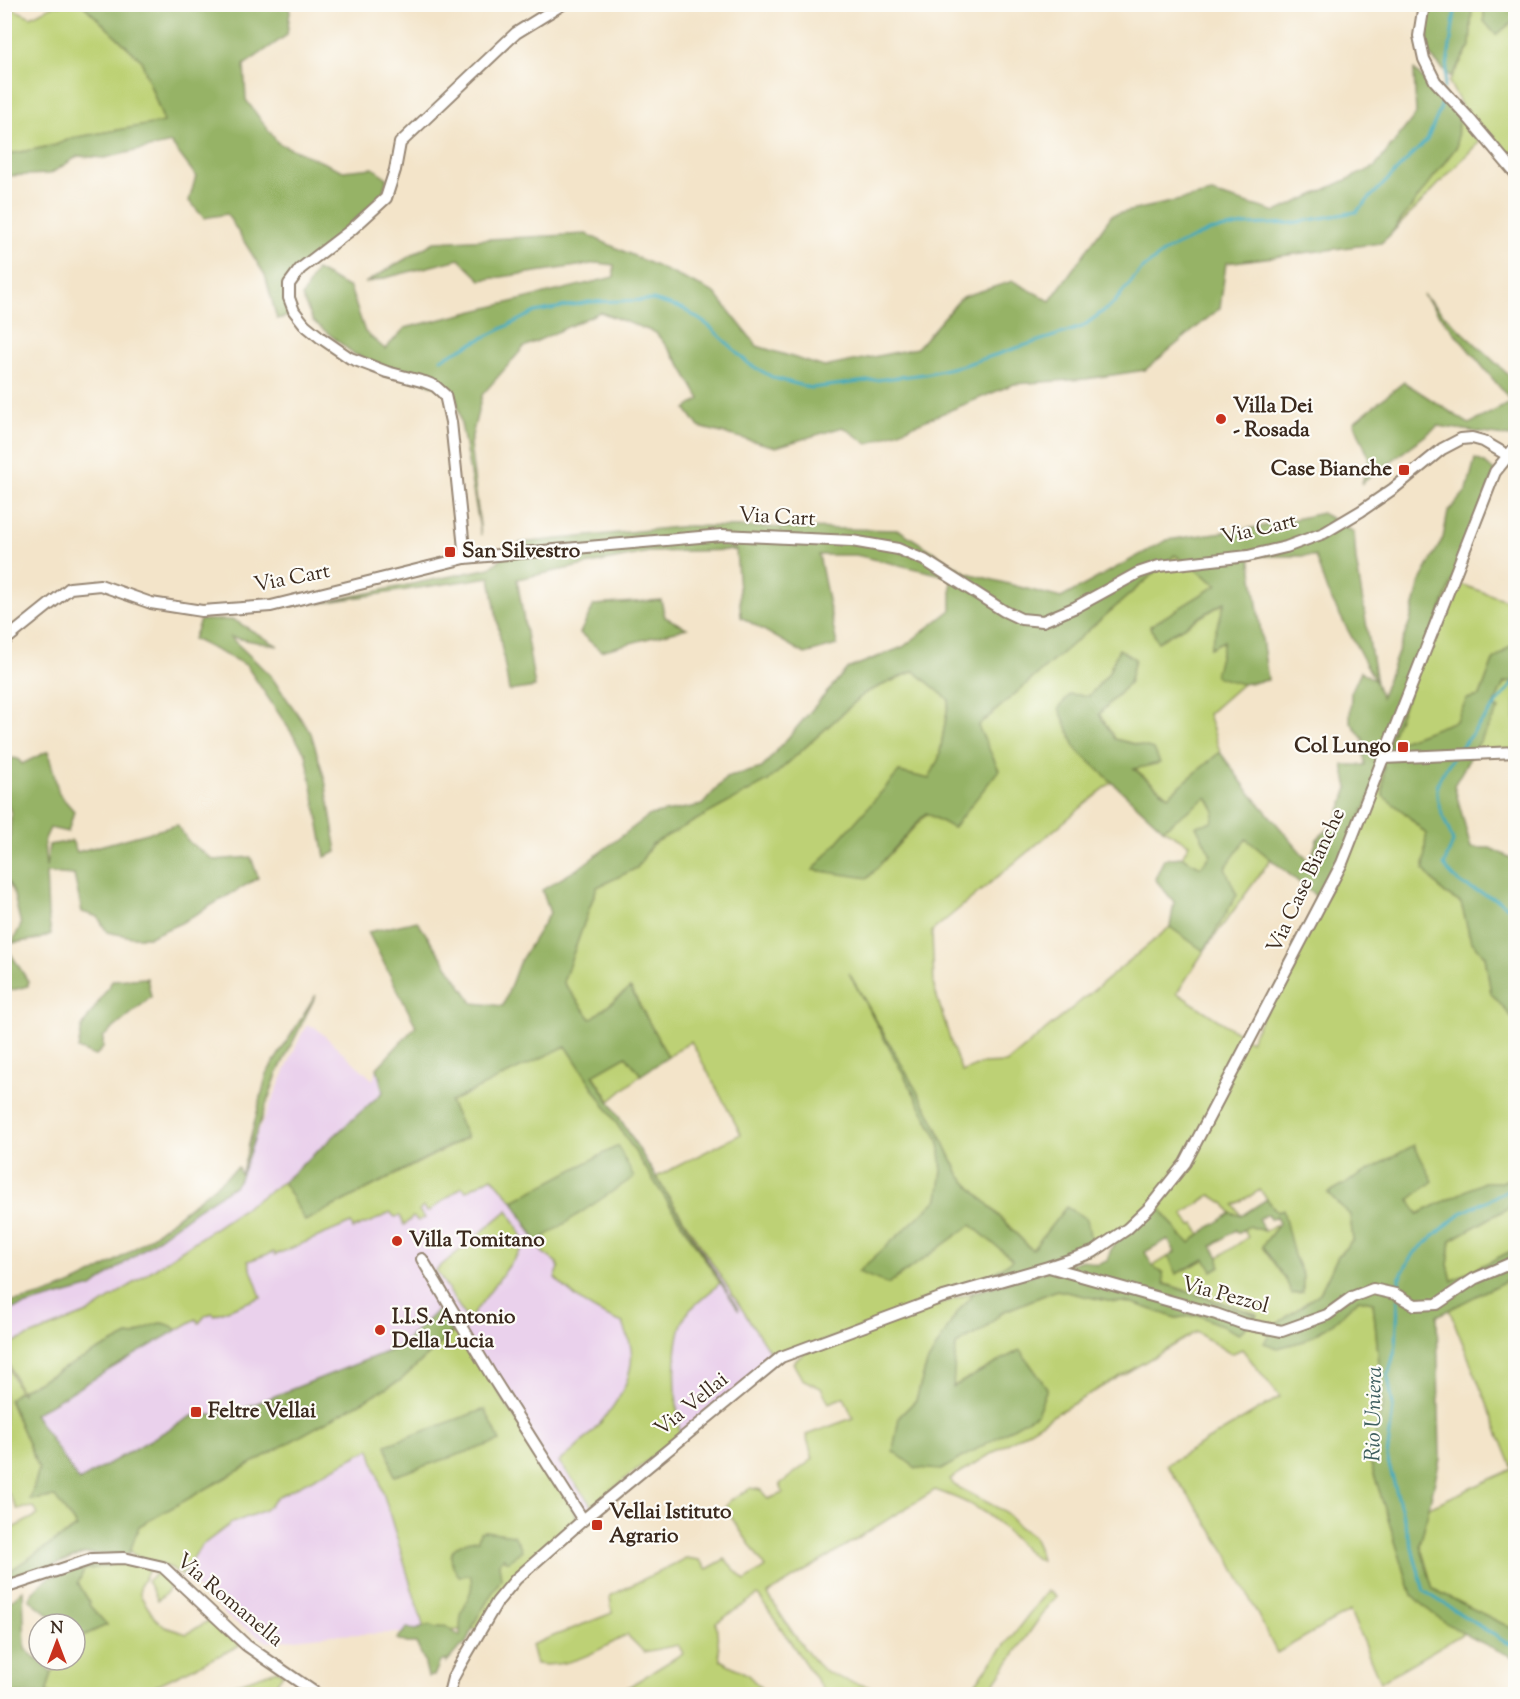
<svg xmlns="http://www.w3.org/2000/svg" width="1520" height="1699" font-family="'Sorts Mill Goudy',serif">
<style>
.built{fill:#ead1ec}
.green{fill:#bdd175;stroke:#7c7e4a;stroke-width:1.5}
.forest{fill:#96b366;stroke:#686e42;stroke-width:1.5}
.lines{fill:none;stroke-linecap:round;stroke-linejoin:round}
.stream{stroke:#3faabe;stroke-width:3}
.minor-casing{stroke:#978774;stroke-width:14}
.minor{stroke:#fff;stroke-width:10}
.poi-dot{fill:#c8321e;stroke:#fdfcf7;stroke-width:2}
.labels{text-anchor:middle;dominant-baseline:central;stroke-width:4.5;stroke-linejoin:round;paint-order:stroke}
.poi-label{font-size:21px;font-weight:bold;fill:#3b2a1e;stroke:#fdfcf7;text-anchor:start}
.street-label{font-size:21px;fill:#3b2a1e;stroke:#fdfcf7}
.water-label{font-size:22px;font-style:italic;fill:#3d5d5e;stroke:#fdfcf7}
</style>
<rect width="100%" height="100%" fill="#fdfcf7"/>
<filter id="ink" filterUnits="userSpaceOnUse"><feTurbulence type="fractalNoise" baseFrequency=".0167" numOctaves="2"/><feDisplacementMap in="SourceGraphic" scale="12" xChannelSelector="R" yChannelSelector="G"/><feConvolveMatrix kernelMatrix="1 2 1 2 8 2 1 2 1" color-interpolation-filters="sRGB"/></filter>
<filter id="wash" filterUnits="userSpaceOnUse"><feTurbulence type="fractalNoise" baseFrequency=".008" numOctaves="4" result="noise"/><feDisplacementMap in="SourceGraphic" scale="24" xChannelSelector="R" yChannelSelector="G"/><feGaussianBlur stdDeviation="1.35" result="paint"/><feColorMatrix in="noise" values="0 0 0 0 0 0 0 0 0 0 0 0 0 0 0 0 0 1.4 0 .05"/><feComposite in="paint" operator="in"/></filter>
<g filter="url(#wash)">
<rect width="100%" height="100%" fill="#f3e4c9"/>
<path class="built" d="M533,983l235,366 3,11 -191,155 -155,117 -94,3 -63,7 -42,-26 -14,-17 -41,-31 -37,-13 -79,-105 -32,-51 -18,-42 -1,-46 88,-24 106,-78 36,-23 67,-151 6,-10 8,2 58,53 4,-12 39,-42 94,-21z"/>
<g class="green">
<path d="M4,5l27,12 23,-12h29l58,55 23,62 -92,16 -16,7 -51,10z"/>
<path d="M1472,5h12v16l12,14 19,-15v144l-21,-27 -27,-21 -18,-34 21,-36z"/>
<path d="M1458,114l21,28 -90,94 68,-90z"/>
<path d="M1175,555l42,30 -67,42 8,15 68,-40 -15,45 14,-7 -10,36 27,8 -34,30 12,38 -52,44 -34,-28 -35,-54 30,-31 6,-24 -16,-10 -11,25 -19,22 -14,50 37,36 -180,149 2,56 19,62 9,23 19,-8 25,-1 164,-136 34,24 21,-83 21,-30 25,21 -67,92 -27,42 73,48 82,-157 54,-135 -3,47 22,17 21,21 -2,36 20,23 17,10 10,38 14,15 6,37 24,28v155l-13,6 -18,1 -66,31 -9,-14 -81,-7 22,22 3,25 -15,16 -18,37 -43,31 56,-1 26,-24 14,3 10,102 -14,54 43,137 52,38 -84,49 -30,-71 -73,42 -50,-99 -28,-44 -33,-45 114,-68 -38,-48 -11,5 -35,-22 -137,80 -109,67 4,6 50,26 14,15 15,11 5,11 3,13c-14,-6 -31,-28 -43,-38 -18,-16 -40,-25 -63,-33l-167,104c11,19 40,64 56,76 16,11 57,20 77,24h-75l-68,-99 -42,28 4,37 27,14 20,20h-150l66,-41 -5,-8 -34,7 -17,-17c-29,15 -57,34 -91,29l-5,-19 81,-32 -2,-17 76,-38 13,2 8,9 18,-10 20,22 20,-14 -40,-59 4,-7 22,-13 10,2 7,9 15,-6 -3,-9 33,-25 -7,-24 47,-17 -9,-21 -15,6 -8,-15 -19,-9 -9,-16 16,-14 165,-57 -49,77 -9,31 -17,17 138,-3 10,-26 -27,-38 -68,37 4,-42 28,-16 18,-17 55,-22 51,11 25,2 43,15 23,-3 58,-1 -94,-31v-10l-10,-7 16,-10 7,18 30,-15 6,12 8,-5 -1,-9 29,-20 -5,-8 6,-3 15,5 16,-7 -18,23 24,33 17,-4 -9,-20 -12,-46 -4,3 -18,-23 -26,15 7,11 -10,-3 -6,-9 -14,-9 -28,19 8,12 3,-2 6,10 -10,10 -10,-9 -22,-30 -9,3 -56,44 -61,-2 -72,-74 -30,-62 -67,-116 76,143 3,30 -4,28 -79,73 29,12 83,-59 43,35 -41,27 -202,73 -3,-11 -112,-172 85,-43 -50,-93 -23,16 -37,-68 -40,30 -28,-37 34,-95 40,-19 15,-24 116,-63 97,-88 49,-22 35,28 -10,60 -10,20 -30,-7 -31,106 59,-65 51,-87z"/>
<path d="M1451,581l64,22 -1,40 -21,18 -13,35 -13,3 -11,22 -69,25z"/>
<path d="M1515,681v71l-44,2 28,-45 -6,-2 11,-24z"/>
<path d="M1207,796l8,15 -3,11 -1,33 -10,13 -19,-11 7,-13 -26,-15z"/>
<path d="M566,1045l154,238c-9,9 -23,19 -31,28 -20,24 -13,93 -9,123l-88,72 -33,-44c31,-23 78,-72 72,-113 -1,-8 -5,-18 -8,-26 -30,-11 -46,-23 -68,-45l4,-10 -2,-5 -15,-11 -29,-51 -21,-24 -26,14 -4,-4 -34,25 -5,-5 -4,4 6,7 -7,3 -5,-4 -9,8 -4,-9 -5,1 -5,-5c-10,8 -24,11 -37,17l-2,-6 -76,32 -1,-3 -26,9 13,36 -47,18 -1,-2 -7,2 -7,8 -3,-4 -19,11c-17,-14 -27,-3 -44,6l-5,-1 -106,55v6l-17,-42 -1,-8 86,-34 193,-130 22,39 162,-83 -17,-36z"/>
<path d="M626,1056l15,19 -31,26 -17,-27z"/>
<path d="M1515,1204v45l-63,32 -4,-16 3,-25z"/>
<path d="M508,1210l18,33 -58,78 -32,-51z"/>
<path d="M1515,1276v354l-82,-41 -13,-44 9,-38 84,-38 -64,-160z"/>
<path d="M458,1328l119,188 -1,6 -41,35 -58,72 -52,3 -55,-183 -91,47 -14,14 -33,13 -31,23 -19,30 -11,-8 -37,-13 -4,-5 9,-24 262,-146z"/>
<path d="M4,1357l15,34 -10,9 30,69 -9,31 25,-4 22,31 -72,47v-42l33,-17 -4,-8 -17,2 -9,-17 -3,2z"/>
<path d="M93,1560l32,2 26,5 -11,19v9l14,22 11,10 22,7 21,-13 31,23v2l-101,48h-92l6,-22 13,-12h10v-10l5,-6 -2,-6 29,-13 -18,-20 1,-2 -12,-20 6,-13 24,-5z"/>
<path d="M159,1571l13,9 -4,11 -10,9 -11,-19z"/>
<path d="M1047,1591l5,2 4,4 -9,10 -60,87h-20z"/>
<path d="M277,1670l6,4 -7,10 13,10h-81z"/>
</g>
<g class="forest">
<path d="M287,4l3,7 -3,24 -43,30 2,35 32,43 65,28 30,-3 14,10 -5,18 -97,87 5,33 -13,3 -12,-44 -38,-61 -23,4 -15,-17 7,-25 -25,-33 -67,15 -26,-2 -28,18 -45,2v-21l51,-10 16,-7 92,-16 -23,-62 -58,-55z"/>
<path d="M1425,5h47l-2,41 -19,31 -22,-22z"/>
<path d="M1484,5h31v15l-19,15 -12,-14z"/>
<path d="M1414,70l44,44 -1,32 -68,90 -8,7 -155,20 -6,45 -75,62 -59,9 -72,5 -146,60 -25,-17 -67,20 -77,-20 -13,-18 14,-10 -22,-38 -22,-28 -56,-21 -76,35 -42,48 -12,49 11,91 -25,-140 -102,-41 -41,-33 -11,-24 14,-27 34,18 15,44 20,17 20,-21 209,-51v-12l-16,-2 -117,17 -22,-21 -94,24 69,-41 152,-8 129,59 42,53 67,21 93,-19 45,-51 51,-16 37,20 62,-86 100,-22 64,19 99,-45 41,-53z"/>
<path d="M1423,295l92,86v51l-5,5 -72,-11 -76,57 7,-25 -15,-36 50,-40 65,42 43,-22z"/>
<path d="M1475,459l10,4 10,9 -107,274 68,-25 11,-22 13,-3 13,-35 21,-18 1,-5v43l-11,2 -11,24 6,2 -45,76 17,63h19l25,12v161l-24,-28 -6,-37 -14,-15 -10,-38 -17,-10 -20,-23 2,-36 -21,-21 -22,-17 1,-31 -62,136 -76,-62 -21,29 12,27 -33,56 -34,-24 4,-25 -19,-23 9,-20 18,-2 19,10 10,-12 -15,-29 16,-4 3,-11 -8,-14 -44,32 -87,-80 -17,-41 11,-14 19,2 19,-22 11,-25 16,10 -6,24 -30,31 16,25 39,10 6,14 -26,6 34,27 52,-44 26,36 64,75 7,-24 19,-17 12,-34 -5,-23h22l-2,-26 -13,-18 1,-28 10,-22 14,10 -48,-90 -12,-35h-65l18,124 -26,4 -27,-8 9,-35 -14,7 15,-46 -67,40 -8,-16 67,-41 -42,-30 -197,171 21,44 -46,58 -27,-15 -58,65 -55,-8 86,-98 30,7 10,-21 10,-58 -35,-29 -49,22 -97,88 -116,63 -15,24 -40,19 -34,95 28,37 39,-31 38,69 -27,18 -15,-19 -33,19 146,236 -173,-265 -116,56 17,35 -162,84 -22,-39 100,-90 -6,-24 39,-42 -48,-94 49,-11 56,82 30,3 16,-43 31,-50 -8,-23 37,-22 71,-53 52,-10 24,-27 36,-10 85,-99 56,-22 48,-37v-33l-95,-22h-37l18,90 -32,9 -64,-37 -5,-67 -87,2 -132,27 18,108 -26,4 -19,-114 -175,27 175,-36 30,-25 168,-17 211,4 68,43 94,25 106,-58 92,-13 63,-14 32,19 2,28 20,123 5,14 29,-76 11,-42 22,-41 5,-26 19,-22z"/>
<path d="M661,600l4,17 22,11 -86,23 -21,-18 14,-28z"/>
<path d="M200,620h34l44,26 -48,-9 40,38 41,58 14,47 12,72 -12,5 -19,-103 -60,-89 -53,-26z"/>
<path d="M48,751l11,43 15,17 -6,21 -18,-4 -6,13 2,27 3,-23 23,-4 5,11 100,-27 12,17 25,18 37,-3 7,21 -77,45 -32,14h-17l-25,-5 -9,-15 -16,-5 -8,-37 -28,-2 2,42 3,19 -12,5 -27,4 9,-18 -8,-34 -8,-15v-24l4,-2 2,-37 -6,-16v-32l8,-7 5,1 4,5z"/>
<path d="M9,951l19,30v5l-23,6v-38z"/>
<path d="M849,973l81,141 30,62 72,74 34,-43 21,12 6,33 -120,35 40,-27 -42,-35 -83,59 -30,-12 80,-73 4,-28 -3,-30z"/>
<path d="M147,978l4,19 -48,40v11l-8,8 -17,-7 4,-22 31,-47z"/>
<path d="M316,995l-39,79 -36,103 -7,9 -36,23 -106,78 -87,24v-8c89,-10 165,-81 233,-136l3,9 26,-103z"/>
<path d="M1414,1145l19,36 -24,19 9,14 66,-32h18l13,-6v28l-64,36 -3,25 4,16 63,-32v27l-78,40 3,143 -20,86 13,44 82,41v28c-36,-16 -76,-34 -103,-63l-43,-137 14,-54 -10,-102 -14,-3 -26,24 -29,18 -26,7 -14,-5 13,-19 43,-31 18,-37 15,-16 -3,-25 -22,-22z"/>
<path d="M618,1146l16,31 -97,65 -24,-41z"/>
<path d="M1267,1199l10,13 6,-2 11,46 9,20v16l-11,2 -6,-14 -24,-34 17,-22 -3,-8 -6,3 -2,-5 -10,5 6,12 -15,-5 -11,7 -2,-3 -24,16 7,11 1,9 -8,5 -7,-12 -29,15 -7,-18 6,-4 -7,-13 -23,13 8,14 10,7 1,11 93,31 -18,19 -40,-19 -23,3 -43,-15 -25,-2 -51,-11 -55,22 -18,17 -28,16 -3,42 67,-37 27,38 -10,26 -96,56 -25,-2 -23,-17 6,-34 17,-17 11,-37 29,-49 18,-22 109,-32 14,5 10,-4 5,-14 46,-42 22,30 10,8 10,-9 31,-21 10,3z"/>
<path d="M439,1309l13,23 -51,48 -262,146 -10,28h-46l-78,30v-10l72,-47 -22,-30 -25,3 9,-31 -30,-70 10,-8 3,3v-4l106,-55 5,1c17,-9 27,-20 44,-6l-143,84 45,67 113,-65 37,-2 170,-67z"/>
<path d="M485,1409l15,32 -106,35 -8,-31z"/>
<path d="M485,1531l29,4 8,15 -13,11h-4l-1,-3 -5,5 2,16 -24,39 -12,27 -6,3 -13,15v-3l-6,2 -6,14 -6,1 -4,-17 -8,-17h-9l-10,-4 10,-11 9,2 13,-5 6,3 10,-2 15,10c0,-7 0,-14 1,-20 3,-14 15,-25 9,-41l-11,1c-16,-22 -6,-34 19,-36l2,-8z"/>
<path d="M93,1560l17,5 -26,5 -6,13 12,20 -1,2 18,20 -29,13 -3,-2v-12h-14l-32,-25c10,-23 42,-30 64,-39z"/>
<path d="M23,1590l2,59 27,23 -6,22h-41v-88z"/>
</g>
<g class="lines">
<g class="stream">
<path d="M1444,88l12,-84"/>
<path d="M441,359l94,-47 54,-10 64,-2 31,9 25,17 40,38 25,14 37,10 114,-14 39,-9 118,-38 31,-23 28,-34 26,-20 42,-19 36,-6 47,-2 64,-11 71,-72 13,-30 3,-16"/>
<path d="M1458,751l58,-71"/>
<path d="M1452,759c-4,6 -10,14 -13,21 -8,21 9,43 14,62l-9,23c16,24 28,23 52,34 7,3 13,10 20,15"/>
<path d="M1399,1293v-14l14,-25 48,-41 55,-26"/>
<path d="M1398,1300l-2,46 -8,30 5,31 -6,51 37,133 81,51 11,4"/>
</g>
</g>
</g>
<g filter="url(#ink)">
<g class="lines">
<defs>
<g id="minor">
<path d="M1424,4l-5,32 5,23 11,22 32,35 49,58"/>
<path d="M465,558l-14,-136 -6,-27 -10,-9 -10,-4 -38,-10 -37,-14 -29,-20 -16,-13 -11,-14 -5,-13v-14l11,-15 51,-39 35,-32 9,-28 5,-27 116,-110 47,-29"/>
<path d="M4,641l66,-53 30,-3 51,18 51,8 69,-5 194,-48 257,-23 130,6 46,8 26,11 80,51 17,8 22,2 33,-14 62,-34 21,-7 89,-10 38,-9 38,-14 37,-22 32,-22 49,-40 19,-10 11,-1 11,3 24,14"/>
<path d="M1383,758l133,-6"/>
<path d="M422,1259l69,116 92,145"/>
<path d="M1049,1267l167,47 28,10 38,7 45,-16 25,-18 21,-8 22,5 20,11 22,-1 37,-25 42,-18"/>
<path d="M4,1588l88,-29 32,-1 39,9 83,78 71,49"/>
<path d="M449,1694l4,-16 6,-11 38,-65 19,-23 67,-59 198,-163 159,-59 108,-31 45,-15 34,-23 22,-21 36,-45 157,-300 153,-391 21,-26"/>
</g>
</defs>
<use href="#minor" class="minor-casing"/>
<use href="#minor" class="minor"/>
</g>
</g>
<g class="poi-dot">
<circle cx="1221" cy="419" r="6"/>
<rect x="1398" y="464" width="12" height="12" rx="3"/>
<rect x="444" y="546" width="12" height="12" rx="3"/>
<rect x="1397" y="741" width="12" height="12" rx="3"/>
<circle cx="397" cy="1241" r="6"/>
<circle cx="380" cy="1330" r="6"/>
<rect x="190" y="1406" width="12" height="12" rx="3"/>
<rect x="591" y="1519" width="12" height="12" rx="3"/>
</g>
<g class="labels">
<g class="poi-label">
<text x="1233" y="407">Villa Dei<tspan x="1233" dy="24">- Rosada</tspan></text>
<text x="1392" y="470" text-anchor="end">Case Bianche</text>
<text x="462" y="552">San Silvestro</text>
<text x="1391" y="747" text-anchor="end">Col Lungo</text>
<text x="409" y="1241">Villa Tomitano</text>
<text x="392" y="1318">I.I.S. Antonio<tspan x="392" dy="24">Della Lucia</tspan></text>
<text x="208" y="1412">Feltre Vellai</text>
<text x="609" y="1513">Vellai Istituto<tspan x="609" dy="24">Agrario</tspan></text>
</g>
<g class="street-label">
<text transform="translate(777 518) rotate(3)">Via Cart</text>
<text transform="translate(1259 530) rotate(-13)">Via Cart</text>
<text transform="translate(292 579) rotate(-11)">Via Cart</text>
<text transform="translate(1307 881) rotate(-65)">Via Case Bianche</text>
<text transform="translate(1225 1296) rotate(15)">Via Pezzol</text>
<text transform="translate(692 1405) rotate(-39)">Via Vellai</text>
<text transform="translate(229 1601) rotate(40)">Via Romanella</text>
</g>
<g class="water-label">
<text transform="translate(1375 1414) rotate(-89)">Rio Uniera</text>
</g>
</g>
<rect width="1520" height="1699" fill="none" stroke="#fdfcf7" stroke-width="24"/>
<g transform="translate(57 1642)"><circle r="28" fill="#fdfcf7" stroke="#afa8a0" stroke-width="1.5"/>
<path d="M0-4.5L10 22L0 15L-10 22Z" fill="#c8321e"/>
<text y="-9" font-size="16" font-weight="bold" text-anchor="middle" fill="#3b2a1e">N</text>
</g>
</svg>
